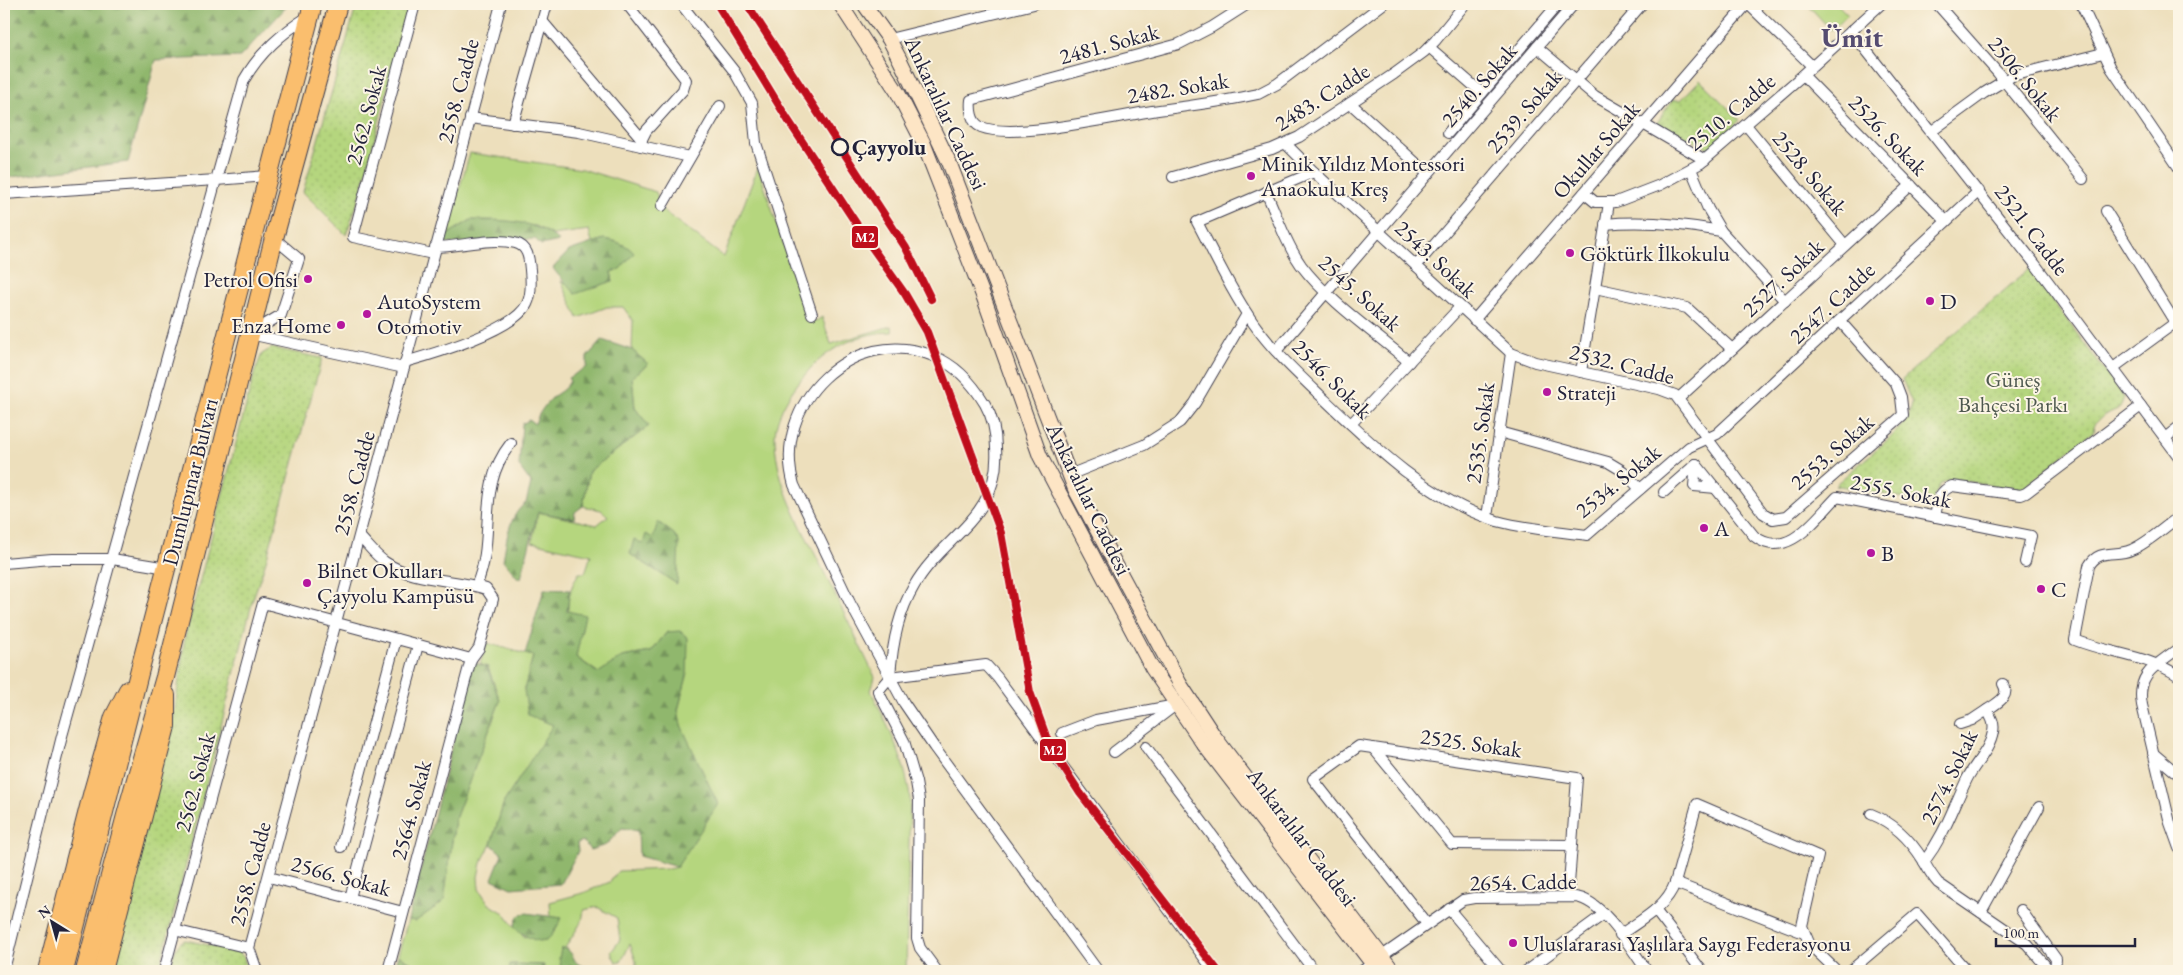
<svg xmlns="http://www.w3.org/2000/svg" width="2183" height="975" font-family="'EB Garamond',serif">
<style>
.grass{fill:#b5d67e;stroke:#6c7c5c;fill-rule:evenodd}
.forest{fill:url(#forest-firs);stroke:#596c54}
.park{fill:url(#park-dots);stroke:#6c7c5c}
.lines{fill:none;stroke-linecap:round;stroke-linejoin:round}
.street-casing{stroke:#403e4e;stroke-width:12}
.secondary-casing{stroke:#403e4e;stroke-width:16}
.highway-casing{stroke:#403e4e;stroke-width:20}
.street{stroke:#fff;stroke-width:10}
.secondary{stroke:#fde5c5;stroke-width:14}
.highway{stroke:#fabe6e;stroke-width:18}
.metro-1-casing{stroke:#fcf5e5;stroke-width:11}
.metro-1{stroke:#bf0e1c;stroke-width:8}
.stop-dot{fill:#fcf5e5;stroke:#22223b;stroke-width:2.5}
.poi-dot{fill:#b5179e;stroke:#fcf5e5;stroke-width:2}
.labels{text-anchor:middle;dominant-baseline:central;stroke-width:4;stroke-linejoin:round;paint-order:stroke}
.street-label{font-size:22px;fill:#22223b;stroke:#fcf5e5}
.stop-label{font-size:22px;font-weight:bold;fill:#22223b;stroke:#fcf5e5;text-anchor:start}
.poi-label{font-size:22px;fill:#22223b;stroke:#fcf5e5;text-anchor:start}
.park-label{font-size:22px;fill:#4e584f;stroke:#fcf5e5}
.district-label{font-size:28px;font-weight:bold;fill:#554c71;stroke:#fcf5e5}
.line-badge{stroke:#fcf5e5;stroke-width:2}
.badge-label{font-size:14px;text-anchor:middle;font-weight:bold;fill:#fff}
</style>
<defs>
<pattern id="forest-firs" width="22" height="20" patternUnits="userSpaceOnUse" patternTransform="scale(1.25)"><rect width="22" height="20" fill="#90b76d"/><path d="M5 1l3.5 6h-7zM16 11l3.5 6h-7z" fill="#75945b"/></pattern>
<pattern id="park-dots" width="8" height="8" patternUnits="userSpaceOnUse" patternTransform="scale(1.25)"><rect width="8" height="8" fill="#b5d67e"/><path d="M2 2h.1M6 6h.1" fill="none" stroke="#9bb76e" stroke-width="1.8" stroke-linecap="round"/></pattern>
</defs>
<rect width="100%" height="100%" fill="#fcf5e5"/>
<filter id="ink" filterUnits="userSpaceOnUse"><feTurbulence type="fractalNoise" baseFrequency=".02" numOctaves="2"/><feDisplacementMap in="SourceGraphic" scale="10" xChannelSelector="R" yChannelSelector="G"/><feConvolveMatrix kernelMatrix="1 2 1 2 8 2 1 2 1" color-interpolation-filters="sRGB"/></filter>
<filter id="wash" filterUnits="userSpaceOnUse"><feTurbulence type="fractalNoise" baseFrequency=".0096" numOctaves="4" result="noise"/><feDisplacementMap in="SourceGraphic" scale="20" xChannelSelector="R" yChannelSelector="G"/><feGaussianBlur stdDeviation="1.12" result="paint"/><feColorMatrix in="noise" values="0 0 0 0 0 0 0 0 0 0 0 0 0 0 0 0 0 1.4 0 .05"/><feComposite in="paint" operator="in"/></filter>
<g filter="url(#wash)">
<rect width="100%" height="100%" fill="#eddfbc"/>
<g class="grass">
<path d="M1807,4h30l11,11 -17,15z"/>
<path d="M470,153l112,16 74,23 6,18 62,47 34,-90 47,142 5,10 6,2 6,-4 9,27 60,-18 2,6c-32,0 -63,15 -84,38 -16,18 -35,45 -34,70 1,44 26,86 45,124 18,38 37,75 55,113l-4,14c17,36 34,67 39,107l-4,173h-270v-10l-6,-17 -9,18h-5l-5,-10 9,-12 -3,-22 -20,-11 -13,3 -2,11 -17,27 -4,1v18l8,4h-26v-6l-33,-1 -1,7h-85l-26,-16 10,-35 8,1 28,-21 11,-81 45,-118 -12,-34 -8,-3 7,-21 46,13 -9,34 30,35 -50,77 -13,42 -10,19 -3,14 1,12 10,15 15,9 10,14 11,10 36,-19 -10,-1 -1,-15 33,-9 27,-11 8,-11 50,-2 9,-2 4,-142 -3,-15 9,-34 -20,-44 -16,20 -29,5 -23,16 -23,-16c-6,-31 -16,-55 3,-84h6l6,-18 -59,-13 6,-30 59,13 11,-9 -7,-6 -18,-4 6,-35 60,-45 -14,-18 -3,-31 16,-13 -16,-14 1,-29 -10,-14h-16l-29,11 -17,-37 9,4 43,-4 -9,-42 -12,4 -3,-13 -37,5 -16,-9 -65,-6 -26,16zM653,539l24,45 -47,-30z"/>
</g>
<g class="forest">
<path d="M4,4h285l-49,53 -84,3 -28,102 -124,16z"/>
<path d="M471,220c30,0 64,-1 88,21l-18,4 -6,-6 -90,5v-8z"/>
<path d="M604,239c11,2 23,5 30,14l-14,16 -9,3 2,9 -38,13c-6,-10 -15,-15 -22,-26l16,-17z"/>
<path d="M602,340l30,10 16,14 -16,13 3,31 14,18 -60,45 -6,35 -8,6 -1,7 -36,-7 -17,66h-3l-15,-18c4,-20 5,-44 23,-57l5,-20 -12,-17 3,-42 7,-4 6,4c2,-8 9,-18 15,-24 7,-8 14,-8 20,-19l-2,-3 19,-11v-10z"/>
<path d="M658,522l16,12 5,8 -2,42 -47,-30 4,-15 9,5 3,-10 7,4z"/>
<path d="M544,589l26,1 -3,21 18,4 -9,42 22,16 24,-16 29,-5 16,-20 13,-1 8,7 -1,38 -9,34 3,15 37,79 -41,63 -38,-11 -1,-25 -16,-3 -16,17 -16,5 -7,-9 -6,2 1,8 -17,33 -50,4 -19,-9 10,-25 -11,-10 13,-42 49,-77 -25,-10 -4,-25 9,-34 -8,-2z"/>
<path d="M473,662l14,5 13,34 -45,118 -11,82 -28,20 -8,-1z"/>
<path d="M526,913l36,5c-4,6 -8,16 -13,20 -10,9 -28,-5 -35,-11l4,-11z"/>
<path d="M565,948c12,7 5,16 22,19l1,3 -19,1 -8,-4 -2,-9 2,-9z"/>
<path d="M398,955l26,16h-31z"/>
<path d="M510,964l34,1 -1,6h-34z"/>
</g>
<g class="park">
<path d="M357,4h52l-48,189 -15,42 -43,-43z"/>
<path d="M1700,80l40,40 -30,29 -53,-26 15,-23h9z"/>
<path d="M2029,269l95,128 -4,11 -16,7 -11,11 1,5 -73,59 -68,-11 -12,4 -10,20 -96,-18 56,-48 17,-18 4,-16 -10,-24z"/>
<path d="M272,348l50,10 -56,203 -13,38 -94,372h-50l64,-249 12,-85 70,-266 7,-17z"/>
<path d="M185,940l54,12 5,6 4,13h-78c3,-11 4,-27 15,-31z"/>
</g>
</g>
<g filter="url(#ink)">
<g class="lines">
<defs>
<g id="street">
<path d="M415,4l-62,233 80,17"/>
<path d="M627,4l59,76 -3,10 -37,41 -4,8 -1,7"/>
<path d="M681,4l53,67 18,32 4,40 56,171"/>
<path d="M1248,4l-36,23 -33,17 -208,56c-1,9 0,23 10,27 33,13 133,-10 171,-16 35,-5 71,-9 106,-17l19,-10 106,-80"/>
<path d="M1748,4l64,62"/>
<path d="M1937,4l61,69 85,106"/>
<path d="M2081,4l30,64 68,100"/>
<path d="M2178,4l1,2"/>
<path d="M542,21l100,118"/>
<path d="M1851,31l184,233 144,193"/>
<path d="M889,39l145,-35"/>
<path d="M1429,47l53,46"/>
<path d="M1537,47l58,49 110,64"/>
<path d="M1803,75l143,146"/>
<path d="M1350,103l78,71"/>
<path d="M470,118l109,14 111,25"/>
<path d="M513,124l34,-120"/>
<path d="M1746,125l99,120"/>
<path d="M1932,131l52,-38 28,-17 91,-23"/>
<path d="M1448,133l110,-129"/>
<path d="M1286,144l28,28 197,181 24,9 124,27 16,6 88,118 10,6 13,-2 117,-102 -2,-18 -5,-13 -56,-63"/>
<path d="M1691,169l17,40 13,22 64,70"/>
<path d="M1314,172l-117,50c18,34 35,71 57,102 19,27 44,50 68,73 51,49 105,102 175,124 29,8 61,10 90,14l102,-88 28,-13 262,-243"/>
<path d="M1173,177l99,-28 27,-12 95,-63 30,-22 11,-11 30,-37"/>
<path d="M1266,192c11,24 20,52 35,73 27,36 74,68 108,97"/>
<path d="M1584,193l11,9h21l44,-17 41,-22 102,-88 78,-71"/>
<path d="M4,194l212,-14 28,-100c16,-28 38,-47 65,-64"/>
<path d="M662,206l58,-100"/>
<path d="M2106,211l70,113"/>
<path d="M1605,224c40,-4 77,0 116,7"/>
<path d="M1416,266l226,-262"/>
<path d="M1595,288l92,20 45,41"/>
<path d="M1474,320l273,-316"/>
<path d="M251,333l30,-18 18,-56 -25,-21"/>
<path d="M250,334l154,34"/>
<path d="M1276,351l298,-347"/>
<path d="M405,362c28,-8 110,-32 122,-58 5,-10 4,-24 3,-34 -1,-12 -2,-24 -15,-27 -26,-6 -54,4 -80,4"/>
<path d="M2113,368l66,-48"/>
<path d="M1581,372l28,-169"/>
<path d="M1679,398l232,-213"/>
<path d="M1351,424l109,-117"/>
<path d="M1499,432l109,30 15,9 17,18"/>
<path d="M2165,438l14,-11"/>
<path d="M1696,464l58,72c33,26 62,-18 83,-39l194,39 -6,26"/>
<path d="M1069,475l75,-30 36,-23 15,-19 52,-89"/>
<path d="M1664,492l32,-28 -2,22 22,2"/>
<path d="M1487,517l24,-164"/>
<path d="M1935,517c3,-14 2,-25 17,-31l69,9 5,-2 115,-87"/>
<path d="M2179,517c-15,10 -31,26 -48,33 -15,7 -32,-2 -42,16l-14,74c35,14 72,15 104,36"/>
<path d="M360,537c8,8 15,18 25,25 29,20 68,16 101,27l7,10 -14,49 -8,11 -83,312"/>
<path d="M4,563l48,-4h60l55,9"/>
<path d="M476,586c22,-50 -2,-96 35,-143"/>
<path d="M2179,648c-22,17 -43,25 -37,57l28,118 9,25"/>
<path d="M890,677c2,-31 8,-64 24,-91 29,-51 87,-68 82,-138 0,-16 -3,-30 -11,-44 -12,-20 -29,-39 -52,-48 -79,-33 -163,48 -139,129l56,118 54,100 30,44 164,224"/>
<path d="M1960,724l12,-4 15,-10"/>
<path d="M1062,733l34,-13 80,-15"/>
<path d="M1146,747l168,224"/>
<path d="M1373,748l79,96 120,1"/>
<path d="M1114,752l59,-45"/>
<path d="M2153,753l26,22"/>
<path d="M1871,814c23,9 39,25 52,46 5,9 8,15 15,23l89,61 23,27"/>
<path d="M341,847l55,-208"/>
<path d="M1924,862c21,-28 28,-52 43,-83 8,-16 23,-29 26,-47 2,-9 -2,-15 -6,-22 10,-7 24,-13 16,-26"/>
<path d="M269,877l134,35"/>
<path d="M1675,883l129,50"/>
<path d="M350,898l68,-253"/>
<path d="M1449,909l52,62"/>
<path d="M1655,910l47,61"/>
<path d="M2021,910l35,49 -1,12"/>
<path d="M1981,912l58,-105"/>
<path d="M1427,924l-114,-145 46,-33 218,32 -9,119"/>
<path d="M174,930l75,18"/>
<path d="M1620,935c20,-15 46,-27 55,-52l22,-79 121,52 -16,70 8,19 27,26"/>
<path d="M1382,956l81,-56 11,-2 101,-1c27,2 57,53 72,74"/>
<path d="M4,970l58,-234 154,-556 52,-4"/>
<path d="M164,971l99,-368 208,56"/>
<path d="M257,971l-8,-23 252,-944"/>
<path d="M937,971l-17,-23 -3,-10 2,-138 -3,-18 -12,-41 -26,-50 12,-14 96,-12 11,12 217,294"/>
<path d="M1362,971l10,-7"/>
<path d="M1526,971l78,-57"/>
<path d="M1850,971l67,-57 50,57"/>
</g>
<g id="secondary">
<path d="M840,4l58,89 25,49 61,156 56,158 112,212 50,74 176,229"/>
<path d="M864,4l25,35 11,21 49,102 126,327 105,195 34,52 179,235"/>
</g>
<g id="highway">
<path d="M47,971l46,-180 21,-74 14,-27"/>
<path d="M64,971l77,-306 172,-661"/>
<path d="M85,971l44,-167 36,-127 109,-439 64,-234"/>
<path d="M103,971l63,-245v-31"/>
</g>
</defs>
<use href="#street" class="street-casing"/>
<use href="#secondary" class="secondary-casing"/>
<use href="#highway" class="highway-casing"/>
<use href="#street" class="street"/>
<use href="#secondary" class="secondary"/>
<use href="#highway" class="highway"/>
<defs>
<g id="metro-1">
<path d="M717,4l71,116 83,126 34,48 22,38 74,201 29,159 16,44 10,20 24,37 138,178"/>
<path d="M747,4l159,244 25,51"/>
</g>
</defs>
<use href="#metro-1" class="metro-1-casing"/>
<use href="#metro-1" class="metro-1"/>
</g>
</g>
<circle class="stop-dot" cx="840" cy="147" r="8"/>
<g class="poi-dot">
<circle cx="1251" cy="176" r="5"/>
<circle cx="1570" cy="253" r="5"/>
<circle cx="308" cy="279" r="5"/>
<circle cx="1930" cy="301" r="5"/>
<circle cx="367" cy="314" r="5"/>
<circle cx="341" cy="325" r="5"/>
<circle cx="1547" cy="392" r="5"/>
<circle cx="1704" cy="528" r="5"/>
<circle cx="1871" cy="553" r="5"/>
<circle cx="307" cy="583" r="5"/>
<circle cx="2041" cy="589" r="5"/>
<circle cx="1513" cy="943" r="5"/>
</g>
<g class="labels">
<g class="street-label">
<text transform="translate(1109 44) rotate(-15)">2481. Sokak</text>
<text transform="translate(2025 79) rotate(51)">2506. Sokak</text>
<text transform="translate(1479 85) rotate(-49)">2540. Sokak</text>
<text transform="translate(1178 88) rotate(-9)">2482. Sokak</text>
<text transform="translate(458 91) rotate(-75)">2558. Cadde</text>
<text transform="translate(1322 97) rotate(-32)">2483. Cadde</text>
<text transform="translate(1524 111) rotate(-49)">2539. Sokak</text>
<text transform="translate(1731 112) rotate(-40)">2510. Cadde</text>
<text transform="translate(946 113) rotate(65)">Ankaralılar Caddesi</text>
<text transform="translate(366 115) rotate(-75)">2562. Sokak</text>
<text transform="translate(1888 135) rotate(46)">2526. Sokak</text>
<text transform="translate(1596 150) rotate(-49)">Okullar Sokak</text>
<text transform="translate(1810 173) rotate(50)">2528. Sokak</text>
<text transform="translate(2032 230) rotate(53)">2521. Cadde</text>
<text transform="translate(1436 259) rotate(43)">2543. Sokak</text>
<text transform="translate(1783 278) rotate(-43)">2527. Sokak</text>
<text transform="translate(1360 293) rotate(42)">2545. Sokak</text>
<text transform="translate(1832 303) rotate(-43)">2547. Cadde</text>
<text transform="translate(1622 364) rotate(14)">2532. Cadde</text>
<text transform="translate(1332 379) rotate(45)">2546. Sokak</text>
<text transform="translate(1480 433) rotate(-82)">2535. Sokak</text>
<text transform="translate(1832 452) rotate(-41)">2553. Sokak</text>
<text transform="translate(1618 481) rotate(-39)">2534. Sokak</text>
<text transform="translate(190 482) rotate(-76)">Dumlupınar Bulvarı</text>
<text transform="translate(354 483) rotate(-75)">2558. Cadde</text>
<text transform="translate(1901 491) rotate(11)">2555. Sokak</text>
<text transform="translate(1089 499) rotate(64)">Ankaralılar Caddesi</text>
<text transform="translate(1471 743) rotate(8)">2525. Sokak</text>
<text transform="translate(1949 777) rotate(-64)">2574. Sokak</text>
<text transform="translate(195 782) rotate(-75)">2562. Sokak</text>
<text transform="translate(411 810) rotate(-75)">2564. Sokak</text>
<text transform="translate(1302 837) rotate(53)">Ankaralılar Caddesi</text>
<text transform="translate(250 874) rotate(-75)">2558. Cadde</text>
<text transform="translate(341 876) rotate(15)">2566. Sokak</text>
<text transform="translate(1523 882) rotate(-1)">2654. Cadde</text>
</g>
<g class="stop-label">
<text x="852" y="147">Çayyolu</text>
</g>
<g class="poi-label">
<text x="1261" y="163">Minik Yıldız Montessori<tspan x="1261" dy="25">Anaokulu Kreş</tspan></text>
<text x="1580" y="253">Göktürk İlkokulu</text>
<text x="298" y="279" text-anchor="end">Petrol Ofisi</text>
<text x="377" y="301">AutoSystem<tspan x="377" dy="25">Otomotiv</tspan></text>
<text x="1940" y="301">D</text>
<text x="331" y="325" text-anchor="end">Enza Home</text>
<text x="1557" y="392">Strateji</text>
<text x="1714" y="528">A</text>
<text x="1881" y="553">B</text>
<text x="317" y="570">Bilnet Okulları<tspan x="317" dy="25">Çayyolu Kampüsü</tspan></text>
<text x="2051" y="589">C</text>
<text x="1523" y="943">Uluslararası Yaşlılara Saygı Federasyonu</text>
</g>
<g class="park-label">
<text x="2013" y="379">Güneş<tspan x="2013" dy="25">Bahçesi Parkı</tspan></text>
</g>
<g class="district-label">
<text x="1852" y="37">Ümit</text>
</g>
</g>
<g class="line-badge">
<rect x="851" y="225" width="28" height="24" rx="5" fill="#bf0e1c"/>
<rect x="1039" y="738" width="28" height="24" rx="5" fill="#bf0e1c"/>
</g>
<g class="badge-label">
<text x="865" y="242">M2</text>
<text x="1053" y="755">M2</text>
</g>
<rect width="2183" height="975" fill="none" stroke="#fcf5e5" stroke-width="20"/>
<g transform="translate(52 922) rotate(323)" stroke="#fcf5e5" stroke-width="4" paint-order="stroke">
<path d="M0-4L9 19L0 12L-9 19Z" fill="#22223b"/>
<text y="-8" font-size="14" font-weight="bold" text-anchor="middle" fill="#22223b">N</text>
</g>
<path d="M1996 938v8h139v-8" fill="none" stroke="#22223b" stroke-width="2.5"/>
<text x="2003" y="938" font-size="15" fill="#22223b" stroke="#fcf5e5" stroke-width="4" paint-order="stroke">100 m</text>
</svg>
